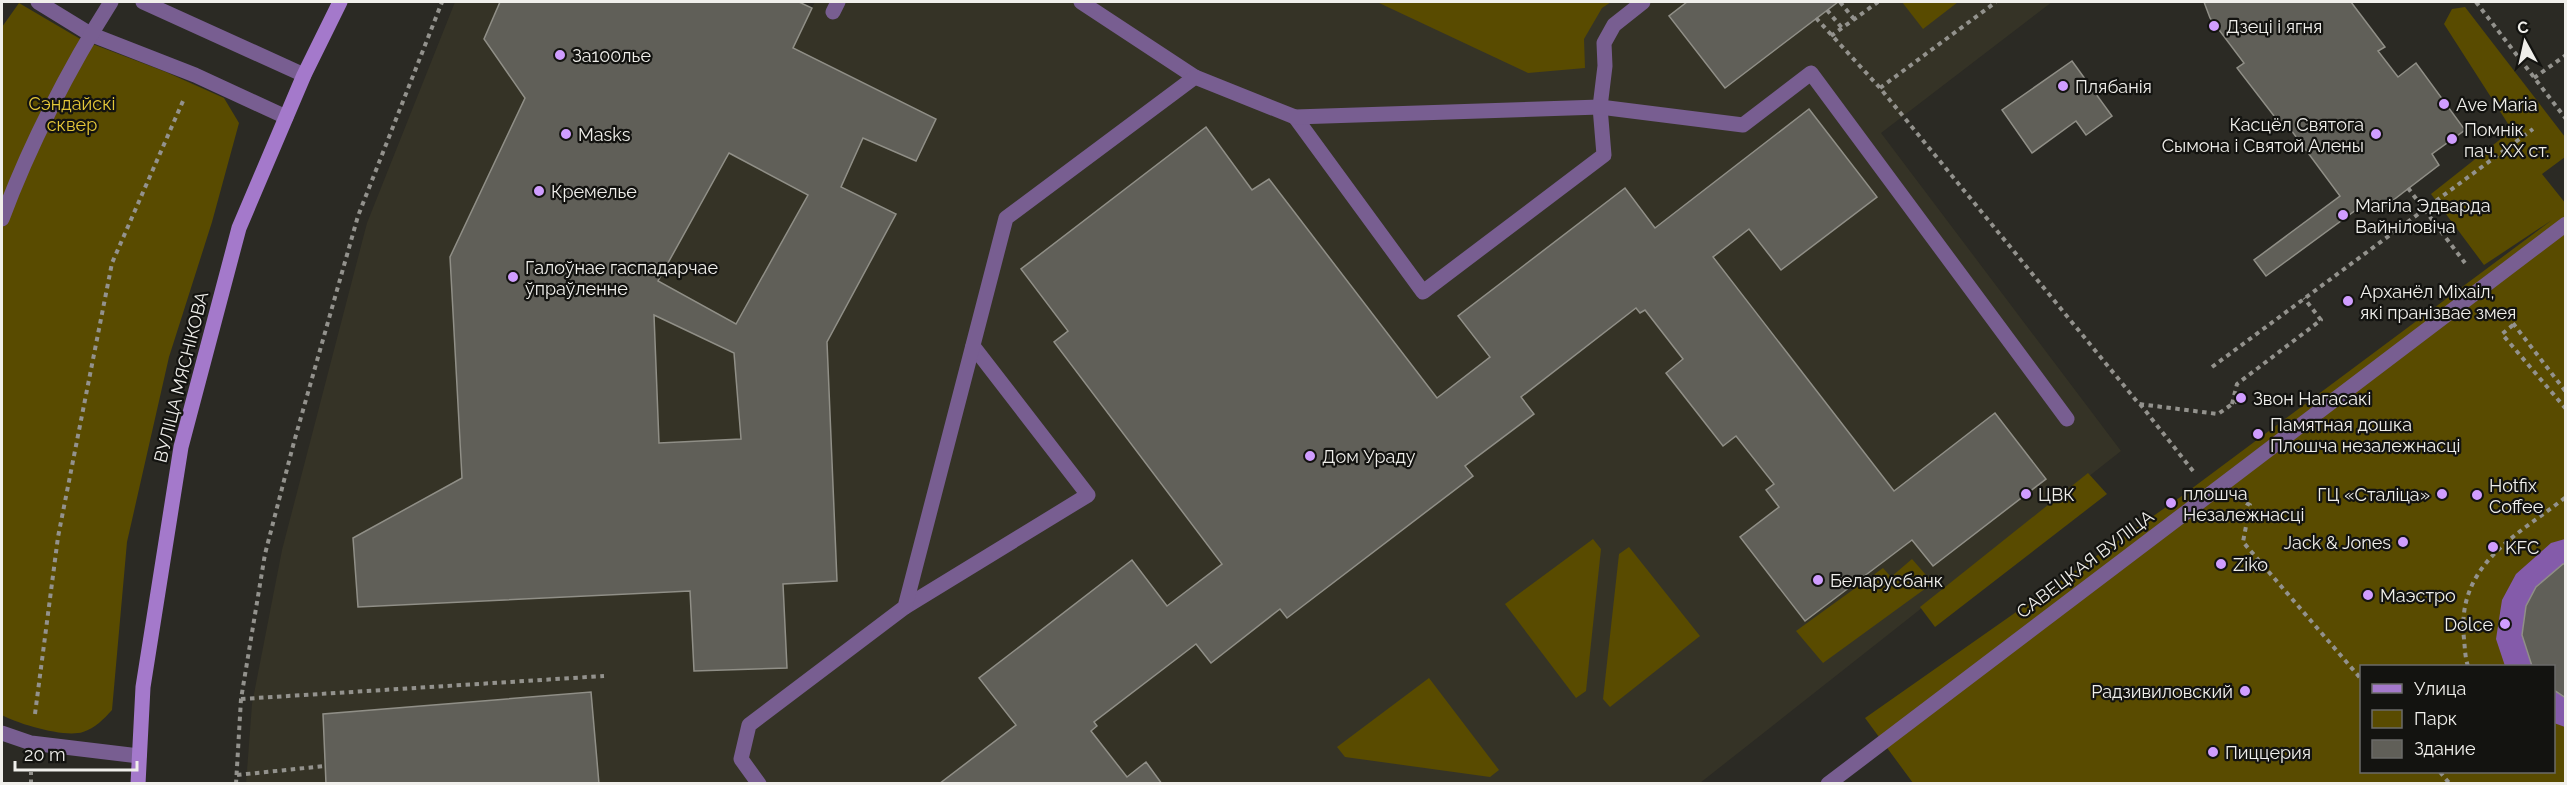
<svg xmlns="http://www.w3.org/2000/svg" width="2567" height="785" font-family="Raleway,sans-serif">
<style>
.built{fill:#353326}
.green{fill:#594b00;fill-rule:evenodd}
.water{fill:#845baa}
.building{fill:#605f58;stroke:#908f87;stroke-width:1.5;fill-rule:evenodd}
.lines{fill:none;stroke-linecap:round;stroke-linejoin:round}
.path{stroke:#93928d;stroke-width:4;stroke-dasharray:4.5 4.5;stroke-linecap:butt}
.service{stroke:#785e91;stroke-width:15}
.pedestrian{stroke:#785e91;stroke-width:15}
.secondary{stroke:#a479cb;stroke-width:15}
.poi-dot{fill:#d09dff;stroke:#131310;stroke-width:2}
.labels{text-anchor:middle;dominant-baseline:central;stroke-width:4.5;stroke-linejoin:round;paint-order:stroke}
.poi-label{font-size:18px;fill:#f0efeb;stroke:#131310;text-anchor:start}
.park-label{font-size:18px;fill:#e5c839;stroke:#131310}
.street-label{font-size:18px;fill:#f0efeb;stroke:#131310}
</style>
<rect width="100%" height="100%" fill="#2b2a24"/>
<path class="built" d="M455,2h344l13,6 3,-6h1237l-171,131 240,318 -421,332 -1454,1 6,-80 30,-154 85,-327z"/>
<g class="green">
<path d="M1377,2h234l-9,6 -18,31 1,29 -57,5z"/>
<path d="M1902,2h56l-35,27z"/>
<path d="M19,3l63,37 84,32 58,26 15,25 -27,99 -43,135 -42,185 -15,168c-8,9 -17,18 -29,22 -18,6 -65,-8 -81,-17v-688z"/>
<path d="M2465,7l100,130v20l-23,17 24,30 -1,579h-652l-48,-65 314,-220 373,-278 -68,45 -53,-71 81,-64 -68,-106 8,-15zM2362,666h192v106h-192z"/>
<path d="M2088,473l19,21 -172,133 -15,-20z"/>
<path d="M1593,539l8,10 -15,142 -10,7 -71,-94z"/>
<path d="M1629,547l71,89 -90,71 -7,-8 16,-145z"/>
<path d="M1912,559l21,24 -110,80 -27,-32 87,-63 8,9z"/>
<path d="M1429,678l70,92 -9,7 -145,-20 -8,-10z"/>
</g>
<g class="water">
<path d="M2565,539v25l-39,42 -4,29 10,31h-27l-9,-27 6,-39 14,-26 35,-31z"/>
<path d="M2554,690l11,8v29l-11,-4z"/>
</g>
<g class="building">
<path d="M500,2h299l13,6 -19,40 143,71 -20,42 -53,-23 -22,49 55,27 -69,128 10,239 -54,3 4,84 -93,3 -4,-80 -332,16 -5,-69 109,-60 -12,-221 75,-159 -41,-59zM729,153l79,42 -72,129 -78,-43zM654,315l80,38 7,86 -82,4z"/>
<path d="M1687,2h151l-113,86 -56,-72z"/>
<path d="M2204,2h147l34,45 -7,4 20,26 18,-14 49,67 -33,24 7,11 -60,46 -8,-12 -105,77 -12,-16 86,-64 -55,-74 -4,3 -44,-57 7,-5 -34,-45z"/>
<path d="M2072,61l40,55 -26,19 -10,-14 -44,32 -30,-43z"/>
<path d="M1809,109l68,88 -96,73 -32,-41 -36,28 181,234 101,-78 51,66 -113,87 -21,-26 -107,81 -65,-84 39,-30 -13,-17 8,-6 -38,-48 -13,10 -57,-73 17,-14 -38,-49 -5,3 -4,-5 -115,89 13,17 -69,52 8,10 -186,142 -7,-9 -69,54 -15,-19 -102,78 3,4 -6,5 36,46 19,-15 16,22h-223l77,-59 -37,-47 153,-118 35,46 55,-42 -168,-222 14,-11 -47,-62 185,-142 46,63 17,-11 168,219 53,-41 -32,-41 167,-128 30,40z"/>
<path d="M2563,564h3v134l-12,-8v-24h-22l-10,-31 4,-29 10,-19z"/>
<path d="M591,692l8,92h-273l-3,-70z"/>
</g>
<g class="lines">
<g class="path">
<path d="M1840,2l14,17"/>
<path d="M2476,2l90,117"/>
<path d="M1827,10l15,18"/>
<path d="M1816,18l64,70 259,316 79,10 23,-16"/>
<path d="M1831,36l47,-34"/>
<path d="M2534,78l32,-23"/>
<path d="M1880,88l116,-86"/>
<path d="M2408,188l57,75"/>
<path d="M2502,309l64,83"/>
<path d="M2513,325l-11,9 64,75"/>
<path d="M2212,367l321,-238"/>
<path d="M2140,404l53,67"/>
<path d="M2232,404l5,-20 84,-64 -17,-22"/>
<path d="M2246,503l4,2 -7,37 119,138"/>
<path d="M2468,666c-3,-8 -3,-18 -4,-27 -8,-74 51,-102 102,-142"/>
<path d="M241,699l363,-23"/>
<path d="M35,714l23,-177 54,-274 71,-162"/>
<path d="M2440,772l10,12"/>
<path d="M237,775l88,-9"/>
<path d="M31,784v-12"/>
<path d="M236,784l5,-85 24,-145 29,-112 64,-226 84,-214"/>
</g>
<g class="service">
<path d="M38,2l52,32 105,41 91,42"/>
<path d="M143,2l161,73"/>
<path d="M1081,2l114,75"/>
<path d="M833,12l5,-10"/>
<path d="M1295,117l128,175 181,-137 -4,-48 5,-41 -1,-23 10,-18 29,-23"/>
<path d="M2,219c27,-73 67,-151 109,-217"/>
<path d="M905,607l183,-112 -115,-149"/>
<path d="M2,733l29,10 108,13"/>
<path d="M759,784l-18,-25 8,-34 156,-118 101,-389 189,-141 100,40 305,-10 143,18 68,-52 256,346"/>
</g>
<path class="pedestrian" d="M1828,784l738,-560"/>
<path class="secondary" d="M138,784l5,-97 38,-240 58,-219 65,-153 36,-73"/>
</g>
<g class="poi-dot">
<circle cx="2214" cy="26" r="6"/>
<circle cx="560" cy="55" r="6"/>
<circle cx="2063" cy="86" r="6"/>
<circle cx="2444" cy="104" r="6"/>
<circle cx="566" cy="134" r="6"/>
<circle cx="2376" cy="134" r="6"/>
<circle cx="2452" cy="139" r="6"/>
<circle cx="539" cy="191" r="6"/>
<circle cx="2343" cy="215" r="6"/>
<circle cx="513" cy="277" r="6"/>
<circle cx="2348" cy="301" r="6"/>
<circle cx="2241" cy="398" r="6"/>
<circle cx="2258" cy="434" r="6"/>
<circle cx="1310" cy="456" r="6"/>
<circle cx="2026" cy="494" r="6"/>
<circle cx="2442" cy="494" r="6"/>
<circle cx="2477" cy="495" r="6"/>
<circle cx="2171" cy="503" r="6"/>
<circle cx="2403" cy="542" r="6"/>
<circle cx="2493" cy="547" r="6"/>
<circle cx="2221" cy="564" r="6"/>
<circle cx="1818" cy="580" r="6"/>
<circle cx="2368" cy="595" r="6"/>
<circle cx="2505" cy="624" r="6"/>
<circle cx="2245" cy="691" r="6"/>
<circle cx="2213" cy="752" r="6"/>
</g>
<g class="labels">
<g class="poi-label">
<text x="2226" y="26">Дзеці і ягня</text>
<text x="572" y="55">За100лье</text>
<text x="2075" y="86">Плябанія</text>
<text x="2456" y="104">Ave Maria</text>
<text x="2364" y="124" text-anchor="end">Касцёл Святога<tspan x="2364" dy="21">Сымона і Святой Алены</tspan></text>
<text x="2464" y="129">Помнік<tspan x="2464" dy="21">пач. XX ст.</tspan></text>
<text x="578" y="134">Masks</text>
<text x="551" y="191">Кремелье</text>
<text x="2355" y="205">Магіла Эдварда<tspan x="2355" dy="21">Вайніловіча</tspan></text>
<text x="525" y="267">Галоўнае гаспадарчае<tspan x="525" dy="21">ўпраўленне</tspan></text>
<text x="2360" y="291">Арханёл Міхаіл,<tspan x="2360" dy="21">які пранізвае змея</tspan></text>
<text x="2253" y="398">Звон Нагасакі</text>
<text x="2270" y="424">Памятная дошка<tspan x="2270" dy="21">Плошча незалежнасці</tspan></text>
<text x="1322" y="456">Дом Ураду</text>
<text x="2489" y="485">Hotfix<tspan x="2489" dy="21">Coffee</tspan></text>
<text x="2183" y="493">плошча<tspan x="2183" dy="21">Незалежнасці</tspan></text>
<text x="2038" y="494">ЦВК</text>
<text x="2430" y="494" text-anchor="end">ГЦ «Сталіца»</text>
<text x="2391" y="542" text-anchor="end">Jack &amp; Jones</text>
<text x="2505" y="547">KFC</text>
<text x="2233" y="564">Ziko</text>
<text x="1830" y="580">Беларусбанк</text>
<text x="2380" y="595">Маэстро</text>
<text x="2493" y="624" text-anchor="end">Dolce</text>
<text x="2233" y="691" text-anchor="end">Радзивиловский</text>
<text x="2225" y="752">Пиццерия</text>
</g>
<g class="park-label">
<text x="72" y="103">Сэндайскі<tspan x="72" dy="21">сквер</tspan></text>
</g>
<g class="street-label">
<text transform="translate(181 377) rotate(-76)">ВУЛІЦА МЯСНІКОВА</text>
<text transform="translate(2085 564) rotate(-37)">САВЕЦКАЯ ВУЛІЦА</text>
</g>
</g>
<rect width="2567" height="785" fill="none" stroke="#f0efeb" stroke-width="6"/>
<rect x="2360" y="665" width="195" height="108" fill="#131310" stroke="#6b6b68" stroke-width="1.5"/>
<rect x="2372" y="684" width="30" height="9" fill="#a479cb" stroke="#6b6b68" stroke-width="1.5"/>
<text x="2414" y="695" font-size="18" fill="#f0efeb">Улица</text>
<rect x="2372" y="710" width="30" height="18" fill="#594b00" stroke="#6b6b68" stroke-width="1.5"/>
<text x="2414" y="725" font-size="18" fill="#f0efeb">Парк</text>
<rect x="2372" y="740" width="30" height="18" fill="#605f58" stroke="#6b6b68" stroke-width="1.5"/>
<text x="2414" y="755" font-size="18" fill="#f0efeb">Здание</text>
<g transform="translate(2525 42) rotate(352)" stroke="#131310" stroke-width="4.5" paint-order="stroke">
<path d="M0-4.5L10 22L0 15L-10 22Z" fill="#f0efeb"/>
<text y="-9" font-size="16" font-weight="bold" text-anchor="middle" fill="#f0efeb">С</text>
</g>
<path d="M15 761v9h122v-9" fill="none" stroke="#f0efeb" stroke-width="3"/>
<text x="24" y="761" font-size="18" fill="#f0efeb" stroke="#131310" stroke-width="4.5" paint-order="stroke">20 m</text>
</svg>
